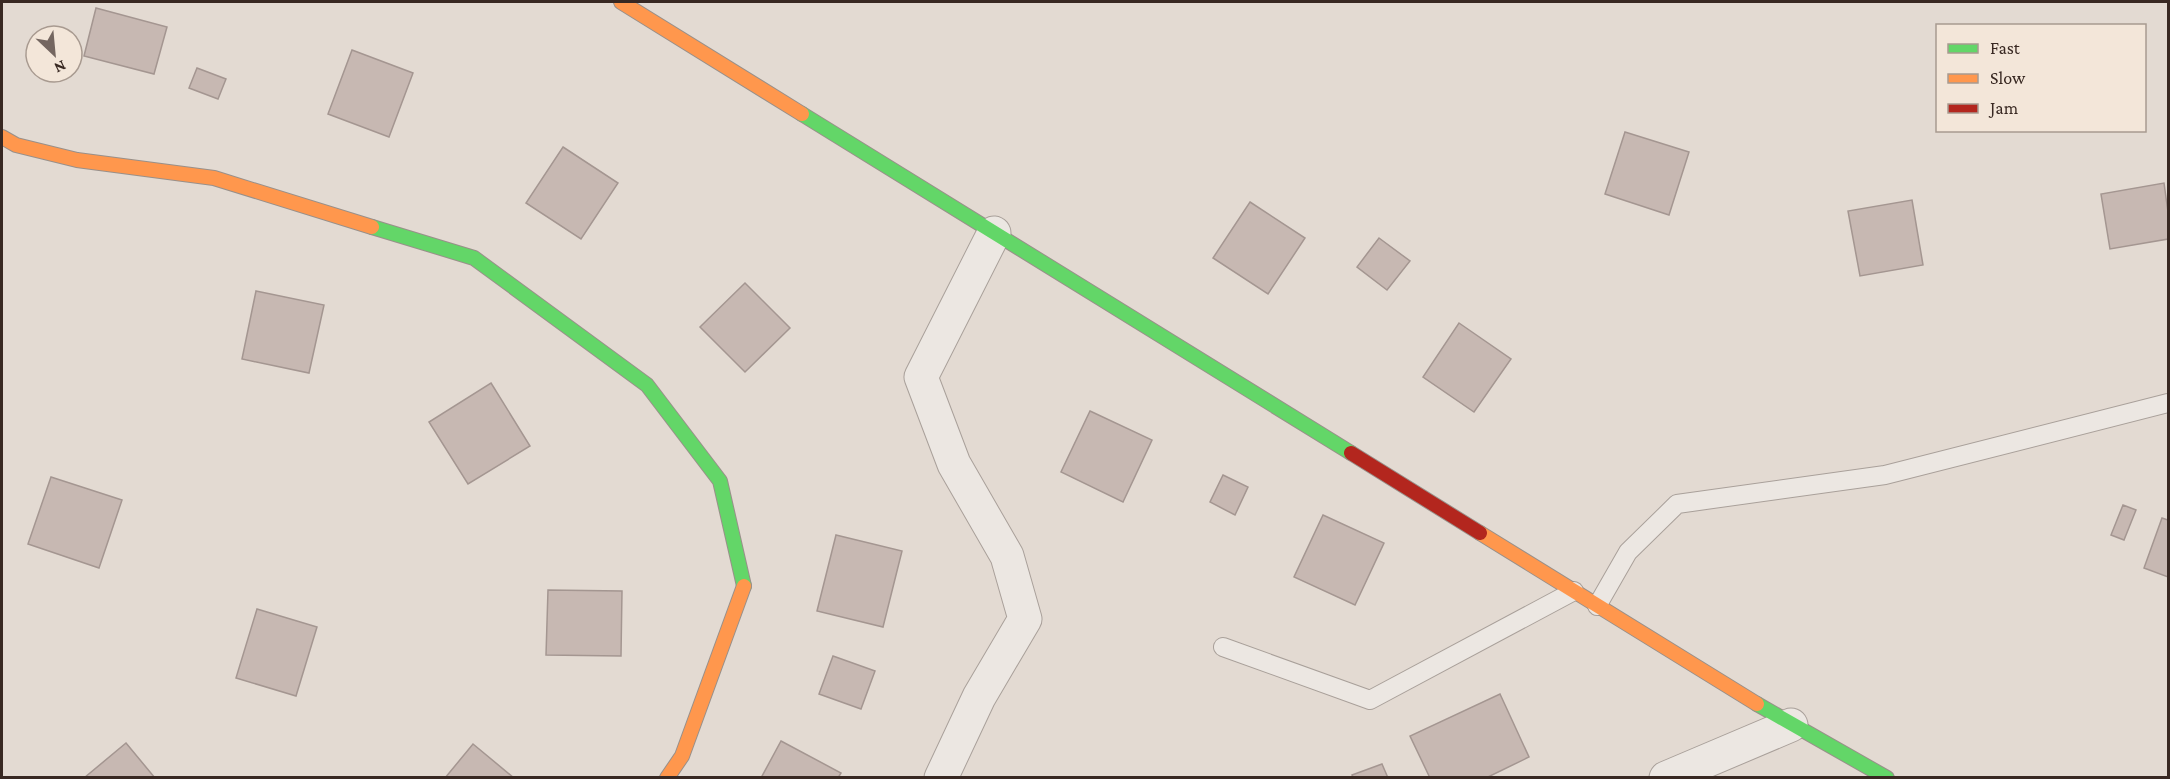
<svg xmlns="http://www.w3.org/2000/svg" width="2170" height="779" font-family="'Crimson Pro',serif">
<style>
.building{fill:#c7b8b2;stroke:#a49691;stroke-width:1.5}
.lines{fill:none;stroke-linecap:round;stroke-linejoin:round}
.lane-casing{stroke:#a9a09a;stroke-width:20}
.street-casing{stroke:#a9a09a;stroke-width:35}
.fast-casing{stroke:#99908a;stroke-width:16}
.slow-casing{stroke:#99908a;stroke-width:16}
.jam-casing{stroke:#99908a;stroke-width:16}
.lane{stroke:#ece7e2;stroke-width:18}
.street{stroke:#ece7e2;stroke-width:33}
.fast{stroke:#63d668;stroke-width:14}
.slow{stroke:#ff974d;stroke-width:14}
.jam{stroke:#b3261e;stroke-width:14}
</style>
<rect width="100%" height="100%" fill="#e3dad2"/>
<g class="building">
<path d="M96,8l71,19 -13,47 -70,-18z"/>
<path d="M352,50l61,23 -24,64 -61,-23z"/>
<path d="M197,68l29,11 -8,20 -29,-11z"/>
<path d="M1625,132l64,20 -20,63 -64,-21z"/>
<path d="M563,147l55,36 -37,56 -55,-36z"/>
<path d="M2164,183l4,29v27l-58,10 -9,-55z"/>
<path d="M1912,200l11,65 -63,11 -12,-65z"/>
<path d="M1250,202l55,36 -37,56 -55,-36z"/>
<path d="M1379,238l31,23 -23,29 -30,-23z"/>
<path d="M745,283l45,45 -45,44 -45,-45z"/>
<path d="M256,291l68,14 -15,68 -67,-14z"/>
<path d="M1459,323l52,36 -37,53 -51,-35z"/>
<path d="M491,383l39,63 -62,38 -39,-62z"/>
<path d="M1090,411l62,29 -29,62 -62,-30z"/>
<path d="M1223,475l25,12 -13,28 -25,-13z"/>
<path d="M51,477l71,23 -23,68 -71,-24z"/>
<path d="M2123,505l13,5 -12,30 -13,-5z"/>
<path d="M1323,515l61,28 -29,62 -61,-28z"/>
<path d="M2162,518l6,2v57l-24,-9z"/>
<path d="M836,535l66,16 -19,76 -66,-16z"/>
<path d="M548,590l74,1 -1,65 -75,-1z"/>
<path d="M257,609l60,18 -21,69 -60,-18z"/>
<path d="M833,656l42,15 -14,38 -42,-15z"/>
<path d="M1500,694l29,63 -43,21h-56l-20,-42z"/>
<path d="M781,741l60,32 -3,5h-77z"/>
<path d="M126,743l29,35h-71z"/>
<path d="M473,744l41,34h-69z"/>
<path d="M1382,764l6,14h-35l-1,-3z"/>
</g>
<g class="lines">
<defs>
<g id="lane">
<path d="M1597,606l31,-54 49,-48 208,-29 283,-72"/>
<path d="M1223,647l147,53 204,-109"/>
</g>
<g id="street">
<path d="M941,778l38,-81 46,-78 -18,-63 -53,-92 -33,-87 73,-144"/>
<path d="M1666,778l125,-53"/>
</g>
<g id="fast">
<path d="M802,114l549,339"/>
<path d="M372,227l102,31 173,127 73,96 24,105"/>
<path d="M1757,704l130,74"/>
</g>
<g id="slow">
<path d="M621,2l181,112"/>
<path d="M2,137l14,8 61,15 137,18 158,49"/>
<path d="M1480,533l277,171"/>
<path d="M667,778l15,-22 62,-170"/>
</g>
<path id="jam" d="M1351,453l129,80"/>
</defs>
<use href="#lane" class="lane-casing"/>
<use href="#street" class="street-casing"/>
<use href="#fast" class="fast-casing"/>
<use href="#slow" class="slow-casing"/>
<use href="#jam" class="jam-casing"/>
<use href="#lane" class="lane"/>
<use href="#street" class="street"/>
<use href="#fast" class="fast"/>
<use href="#slow" class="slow"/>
<use href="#jam" class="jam"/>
</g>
<rect width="2170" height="779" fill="none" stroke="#382822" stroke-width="6"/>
<rect x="1936" y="24" width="210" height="108" fill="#f3e6d9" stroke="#a89a90" stroke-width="1.5"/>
<rect x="1948" y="44" width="30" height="9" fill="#63d668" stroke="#a89a90" stroke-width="1.5"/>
<text x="1990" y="54" font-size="18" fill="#382822">Fast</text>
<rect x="1948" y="74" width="30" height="9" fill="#ff974d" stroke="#a89a90" stroke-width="1.5"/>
<text x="1990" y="84" font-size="18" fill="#382822">Slow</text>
<rect x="1948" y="104" width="30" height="9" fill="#b3261e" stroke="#a89a90" stroke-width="1.5"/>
<text x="1990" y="114" font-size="18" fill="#382822">Jam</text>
<g transform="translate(54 54) rotate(154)"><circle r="28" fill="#f3e6d9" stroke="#a89a90" stroke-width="1.5"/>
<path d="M0-4.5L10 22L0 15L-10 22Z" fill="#746660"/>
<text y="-9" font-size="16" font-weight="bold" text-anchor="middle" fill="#382822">N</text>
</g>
</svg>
